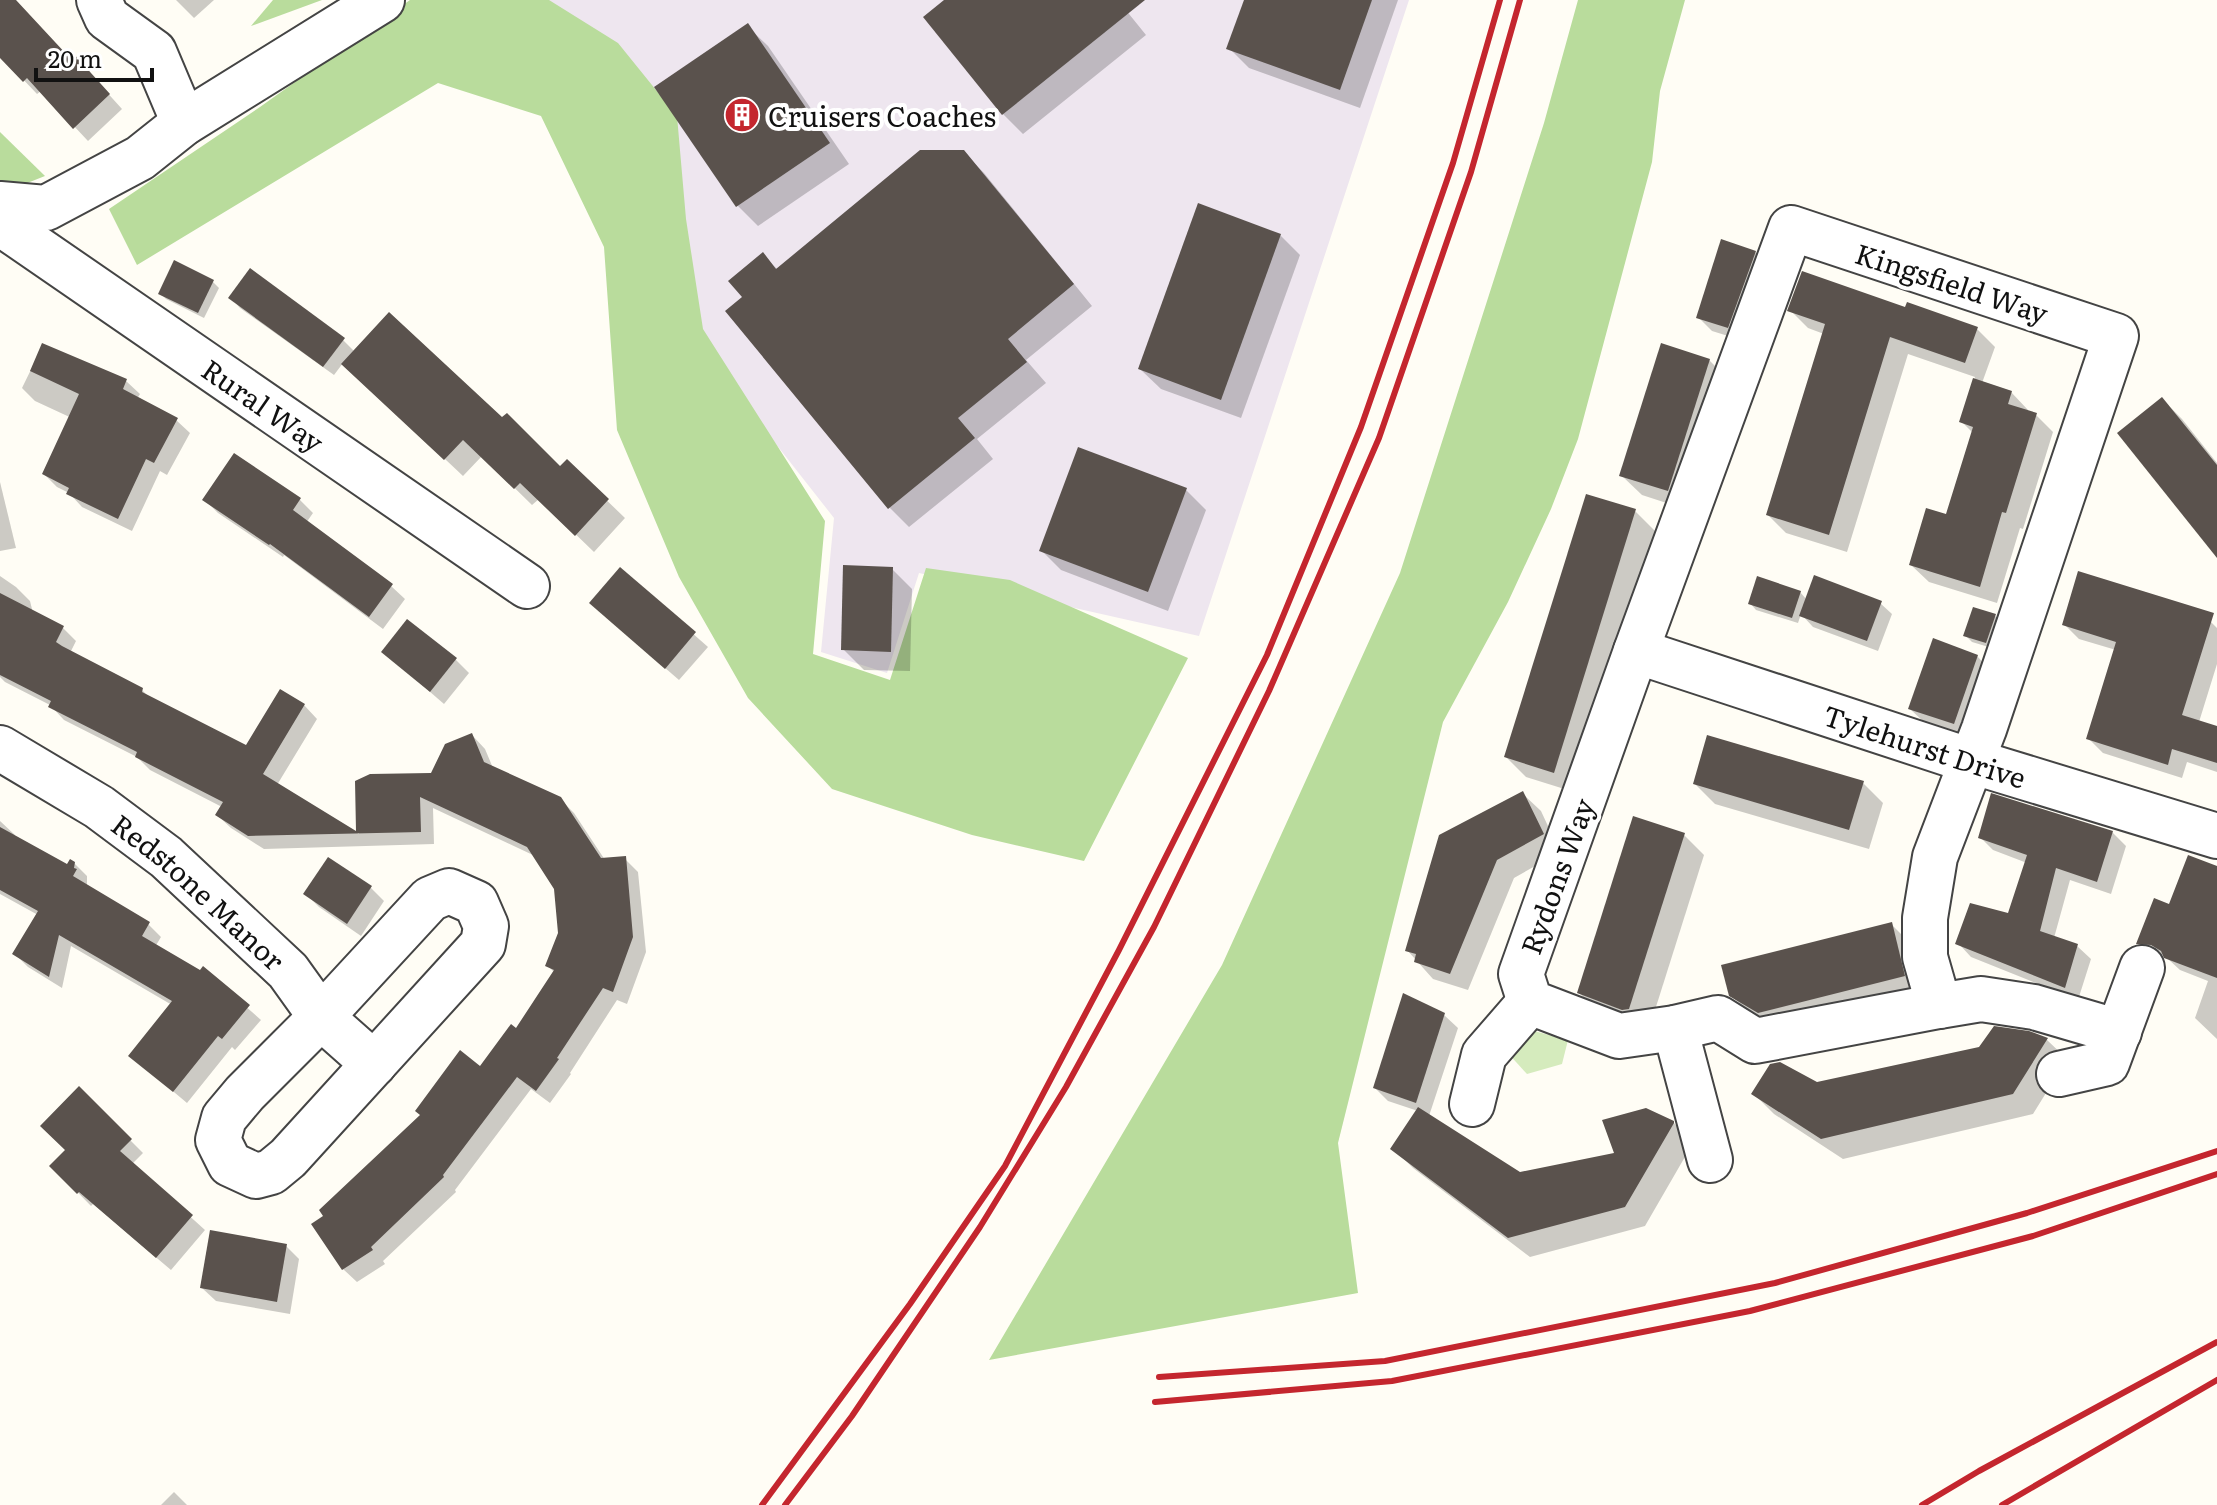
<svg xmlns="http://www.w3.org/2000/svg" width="2217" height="1505" font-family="Literata,serif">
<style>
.industrial{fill:#eee6ef}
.green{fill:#d5ebbd}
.forest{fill:#b9dc9c}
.shadow{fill:#0003}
.building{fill:#5a524d}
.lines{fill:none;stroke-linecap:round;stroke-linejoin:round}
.minor-casing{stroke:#444;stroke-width:48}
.minor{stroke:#fff;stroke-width:44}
.rail{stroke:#c4262e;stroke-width:6}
.labels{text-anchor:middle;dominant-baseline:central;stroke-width:8;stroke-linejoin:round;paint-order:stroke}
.poi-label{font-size:28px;fill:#111;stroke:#fff;text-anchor:start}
.street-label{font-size:28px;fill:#111;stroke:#fff}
</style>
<rect width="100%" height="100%" fill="#fffdf5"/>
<path class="industrial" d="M544,0h865l-210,636 -280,-63 -32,100 -66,-21 13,-134 -176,-224z"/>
<path class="green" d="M1534,1031l34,9 -6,24 -35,10 -21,-23z"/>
<g class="forest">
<path d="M273,0h49l-71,26z"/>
<path d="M410,0h139l69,43 59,73 9,103 17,110 122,192 -12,133 77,26 36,-112 84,12 178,78 -104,203 -112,-26 -140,-46 -84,-91 -69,-121 -62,-147 -13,-183 -63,-131 -103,-33 -301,182 -28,-56 151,-102z"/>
<path d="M1578,0h107l-25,91 -8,71 -74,277 -27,70 -43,93 -65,120 -105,421 20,150 -369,67 233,-395 178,-392 144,-450z"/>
<path d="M0,132l45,44 -33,13 -12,-3z"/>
</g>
<g class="shadow">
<path d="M0,0h8l60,58 17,10 37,41 -34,32 -47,-50 -4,3 -37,-39z"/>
<path d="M176,0h38l-20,18z"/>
<path d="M947,0h190l-12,9 21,26 -123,99 -20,-20z"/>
<path d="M1246,0h152l-38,108 -111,-40 -20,-20z"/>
<path d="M747,26l21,20 81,118 -91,62 -20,-20 -81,-119z"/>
<path d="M963,152l21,21 108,133 -66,54 20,23 -69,56 16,20 -84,68 -20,-20 -145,-209 19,-43 15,15z"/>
<path d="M1280,235l20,20 -59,163 -80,-29 -21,-20z"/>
<path d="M1755,252l13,14 -27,74 -29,-9 -14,-14z"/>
<path d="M175,263l38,19 6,6 -15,30 -38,-19 -6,-6z"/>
<path d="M231,298l112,42 12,12 206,117 6,-7 58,56 -31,34 -55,-53 -7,6 -50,-49 -19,20 -120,-113 -9,12 -94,-67z"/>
<path d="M1907,309l70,20 18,18 -13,36 29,9 17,18v2l8,3 17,17 -30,97 -3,-1 -23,75 -68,-21 -18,-17 36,-49 26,-83 -11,-11 13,-45 -67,-23 -61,198 -61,-19 -18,-18 56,-181 -16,-6 -18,-18z"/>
<path d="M43,345l83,36 14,13 -3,5 39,21 14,13 -23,42 -7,-4 -28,60 -50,-24 -13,-14 -12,-6 -13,-13 32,-54 -41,-19 -13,-13z"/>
<path d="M1709,360l20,20 -41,130 -46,-15 -21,-20z"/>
<path d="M2162,399l20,20 35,44v92z"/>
<path d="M0,482l16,66 -16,3z"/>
<path d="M1186,490l20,20 -38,101 -107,-41 -20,-20z"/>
<path d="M205,500h95l13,13 -7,10 85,63 14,13 -22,30 -99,-74 -1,2 -65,-44z"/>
<path d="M1635,511l20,20 -81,261 -48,-15 -20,-20z"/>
<path d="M892,569l20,20 -2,82 -46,-1 -21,-21z"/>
<path d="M621,570l87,77 -29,33 -74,-64z"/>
<path d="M0,576l16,11 14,14 3,12 30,15 13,13 -6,12 72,37 9,9 96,48 57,-42 13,14 -40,66 82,49 -2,-52 76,-7 39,-40 13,14 8,19 67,31 14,14 31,47 20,-1 13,13 8,80 -19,52 -10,-4 -47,73 1,1 -21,29 -19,-14 -76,101 1,2 -73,69 2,3 -28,18 -14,-13 -17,-52 155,-149 36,-37 38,-58 -7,-7 12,-33 -4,-45 -21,-32 -102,-48 1,36 -170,5 -33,-21 -14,-13 5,-8 -72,-37 -13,-13 -73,-37 -14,-15 -45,-23 -5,-5z"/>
<path d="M1800,592l7,8 73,3 12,11 -14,37 -65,-24 -12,-13 -3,9 -42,-13 -6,-7z"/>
<path d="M1995,616l6,6 -9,26 -20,-6 -6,-6z"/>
<path d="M408,622l48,38 13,13 -25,31 -60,-52z"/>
<path d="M2211,622l6,6v36l-18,58 18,6v44l-30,-10 -5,16 -79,-25 -14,-14 27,-89 -37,-11 -15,-15z"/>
<path d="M1977,656l13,14 -23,66 -43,-14 -14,-13z"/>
<path d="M1863,783l20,20 -14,46 -154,-45 -20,-20z"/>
<path d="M1523,794l18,17 19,41 -46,26 -46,112 -35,-11 -26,-29z"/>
<path d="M0,821l15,14 -2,2 55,30 6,-4 13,13v11l61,37 13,13 -6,10 45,26 3,-4 58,51 -26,30 -3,-3 -45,56 -56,-47 41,-51 -101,-59 -9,42 -34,-21 -13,-13 23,-39 -38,-21z"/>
<path d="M2112,832l14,14 -15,48 -41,-14 -16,58 23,8 14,13 -13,41 -107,-43 -13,-14 51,-28 18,-52 -34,-13 -13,-13z"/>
<path d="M1684,835l20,20 -55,174 -49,-16 -21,-20z"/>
<path d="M329,860l42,28 13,13 -23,35 -42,-29 -13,-13z"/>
<path d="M2217,868v171l-22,-21 13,-37 -28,-11 -13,-12 -16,-1 -13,-13 32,-37z"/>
<path d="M1891,924l20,20 12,52 -144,36 -27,-16 -21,-21z"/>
<path d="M1444,1015l14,13 -29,88 90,58 97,-19 57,-33 20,21 -48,83 -115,31 -117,-89 -20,-20 25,-37 -30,-10 -13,-13z"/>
<path d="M2028,1033l19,7 20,19 -34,55 -190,45 -69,-45 -20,-20 63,-10 163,-35z"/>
<path d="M79,1089l64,64 -11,11 73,66 -34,40 -78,-66 -2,2 -39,-40 16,-15z"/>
<path d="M286,1246l13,13 -9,55 -74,-13 -14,-13z"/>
<path d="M174,1492l13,13h-26z"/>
</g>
<g class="building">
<path d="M0,0h16l52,56 4,-4 38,42 -37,35 -46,-51 -4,4 -23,-24z"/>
<path d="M944,0h201l-143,115 -79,-98z"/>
<path d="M1244,0h128l-32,90 -114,-41z"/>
<path d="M748,23l82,120 -94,64 -82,-120z"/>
<path d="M920,150h44l110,134 -66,55 19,23 -69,56 17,20 -87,71 -163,-198 17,-14 -14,-16 35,-29 13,17z"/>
<path d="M1198,203l83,31 -60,166 -83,-31z"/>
<path d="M1721,239l35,12 -28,77 -32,-10z"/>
<path d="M174,260l40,20 -16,33 -40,-19z"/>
<path d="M250,268l95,70 -22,29 -95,-69z"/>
<path d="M1802,271l103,36 2,-5 71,25 -13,36 -75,-26 -61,198 -63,-20 59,-191 -38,-13z"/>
<path d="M389,312l113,105 5,-4 53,53 7,-7 42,40 -34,37 -55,-53 -6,6 -51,-49 -19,20 -103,-96z"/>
<path d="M42,343l85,36 -4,10 55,29 -24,45 -8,-4 -28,60 -52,-25 3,-6 -27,-14 37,-80 -49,-23z"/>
<path d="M1661,343l49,16 -42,132 -49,-15z"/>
<path d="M1973,378l39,13 -4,13 29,9 -31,100 -4,-1 -22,75 -71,-22 17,-57 20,6 27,-87 -14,-5z"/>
<path d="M2162,397l55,68v93l-100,-125z"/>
<path d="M1078,447l109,41 -39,104 -109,-41z"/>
<path d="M234,453l67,45 -8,12 100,74 -24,33 -99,-73 -1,1 -67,-45z"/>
<path d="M1586,494l50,15 -82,264 -50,-16z"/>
<path d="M843,565l50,2 -2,85 -50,-2z"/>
<path d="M620,567l76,65 -31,37 -76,-66z"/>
<path d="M2078,571l136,42 -32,102 35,11v37l-45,-14 -4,16 -82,-26 30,-97 -54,-17z"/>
<path d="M1814,575l68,26 -15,40 -68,-25z"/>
<path d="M1757,576l44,15 -9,27 -44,-14z"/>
<path d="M0,593l64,33 -8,16 6,4 81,42 -1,4 104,53 34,-56 25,15 -42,70 93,57 -1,-50 15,-7 61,-1 14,-29 27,-11 12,29 77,35 40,61 25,-2 7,81 -20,55 -10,-4 -46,70 2,1 -23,32 -19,-14 -74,98 1,2 -73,70 2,3 -31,20 -31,-46 12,-8 -4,-6 101,-95 -5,-4 45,-61 20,16 31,-42 5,4 38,-58 -9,-4 13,-33 -4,-44 -27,-42 -107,-50 1,35 -173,4 -33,-21 8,-13 -88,-45 2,-5 -89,-45 3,-6 -51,-26z"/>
<path d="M1973,607l23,7 -10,29 -23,-7z"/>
<path d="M407,619l50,39 -27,34 -49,-40z"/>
<path d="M1933,638l45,17 -24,69 -46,-15z"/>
<path d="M1707,735l157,46 -15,49 -156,-46z"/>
<path d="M1523,791l21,43 -47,26 -47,114 -36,-12 2,-8 -11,-3 34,-116z"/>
<path d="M1991,793l122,38 -16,51 -41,-14 -16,63 38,13 -13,44 -110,-44 15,-41 38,10 19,-58 -49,-17z"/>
<path d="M1633,816l52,17 -56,176 -7,1 -45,-17z"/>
<path d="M0,827l67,37 3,-5 5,3 -1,6 3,1 -4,7 77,46 -8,14 58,34 3,-4 47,39 -28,34 -4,-3 -45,56 -45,-36 44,-55 -113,-66 -10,42 -37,-23 26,-43 -38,-21z"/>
<path d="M2188,855l29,11v112l-53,-20 -3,-7 -10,-6 -15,-1 18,-46 15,6z"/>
<path d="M328,857l44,29 -25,38 -44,-30z"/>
<path d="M1892,922l13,54 -147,37 -29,-17 -8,-31z"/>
<path d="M1403,993l42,20 -29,90 -43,-15z"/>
<path d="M1994,1026l35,5 19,7 -35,56 -192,45 -70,-45 19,-30 10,-2 37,20 162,-35z"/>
<path d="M79,1086l53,53 -12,12 73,64 -37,43 -77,-66 -2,2 -28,-28 16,-16 -25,-24z"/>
<path d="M1418,1107l102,65 94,-19 -12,-33 44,-12 28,13v2l-49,84 -117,31 -118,-89z"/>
<path d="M210,1230l77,14 -10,58 -77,-14z"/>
</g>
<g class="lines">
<defs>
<g id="minor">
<path d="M99,0l8,18 47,34 30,71"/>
<path d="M0,204l46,4 94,-50 44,-35 198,-123"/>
<path id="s1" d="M0,223l527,363"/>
<path d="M1791,228l325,108 -132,393 -49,128 -10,61v39l14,49 -184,35 -37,-23 -43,10 -56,8 -89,-34 -9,-28 115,-323z"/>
<path id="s2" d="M1636,651l335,110 246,75"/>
<path id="s3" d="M0,748l99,59 67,50 122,114 33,46 53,47"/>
<path d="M449,891l27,12 10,23 -3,18 -195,214 -17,14 -15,4 -26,-12 -12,-24 6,-22 21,-25 76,-76 109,-118z"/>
<path d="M1939,1006l42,-7 53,8 85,25"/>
<path d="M1675,1028l35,132"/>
<path d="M2059,1074l48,-11 35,-95"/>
<path d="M1472,1104l12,-49 46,-53"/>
</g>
</defs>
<use href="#minor" class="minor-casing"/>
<use href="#minor" class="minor"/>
<g class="rail">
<path d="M1159,1377l226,-16 390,-78 252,-70 190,-62"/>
<path d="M1155,1402l237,-21 358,-70 283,-75 184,-62"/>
<path d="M762,1505l148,-201 95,-138 114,-216 148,-295 94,-228 92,-264 47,-163"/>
<path d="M785,1505l67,-89 128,-189 86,-140 88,-160 115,-236 110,-253 92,-266 49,-172"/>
<path d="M1922,1505l57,-34 238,-129"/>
<path d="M2002,1505l215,-125"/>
</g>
</g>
<defs>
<symbol id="building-disc" viewBox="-11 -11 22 22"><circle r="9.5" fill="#c4262e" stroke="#fff"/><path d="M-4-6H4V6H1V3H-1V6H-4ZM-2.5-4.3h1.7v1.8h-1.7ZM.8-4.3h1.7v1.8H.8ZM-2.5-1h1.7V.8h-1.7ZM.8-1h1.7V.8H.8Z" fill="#fff"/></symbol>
</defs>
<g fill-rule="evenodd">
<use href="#building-disc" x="722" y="95" width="40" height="40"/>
</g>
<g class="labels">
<g class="poi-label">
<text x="768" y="115">Cruisers Coaches</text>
</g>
<g class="street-label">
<text transform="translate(1952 282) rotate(18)">Kingsfield Way</text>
<text stroke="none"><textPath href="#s1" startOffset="320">Rural Way</textPath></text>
<text stroke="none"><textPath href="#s2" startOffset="304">Tylehurst Drive</textPath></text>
<text transform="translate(1556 876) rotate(-70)">Rydons Way</text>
<text stroke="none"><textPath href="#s3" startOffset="246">Redstone Manor</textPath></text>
</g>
</g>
<path d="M36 68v12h116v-12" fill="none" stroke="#111111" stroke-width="4"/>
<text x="48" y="68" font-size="24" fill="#111111" stroke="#ffffff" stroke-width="6" paint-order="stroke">20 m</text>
</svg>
